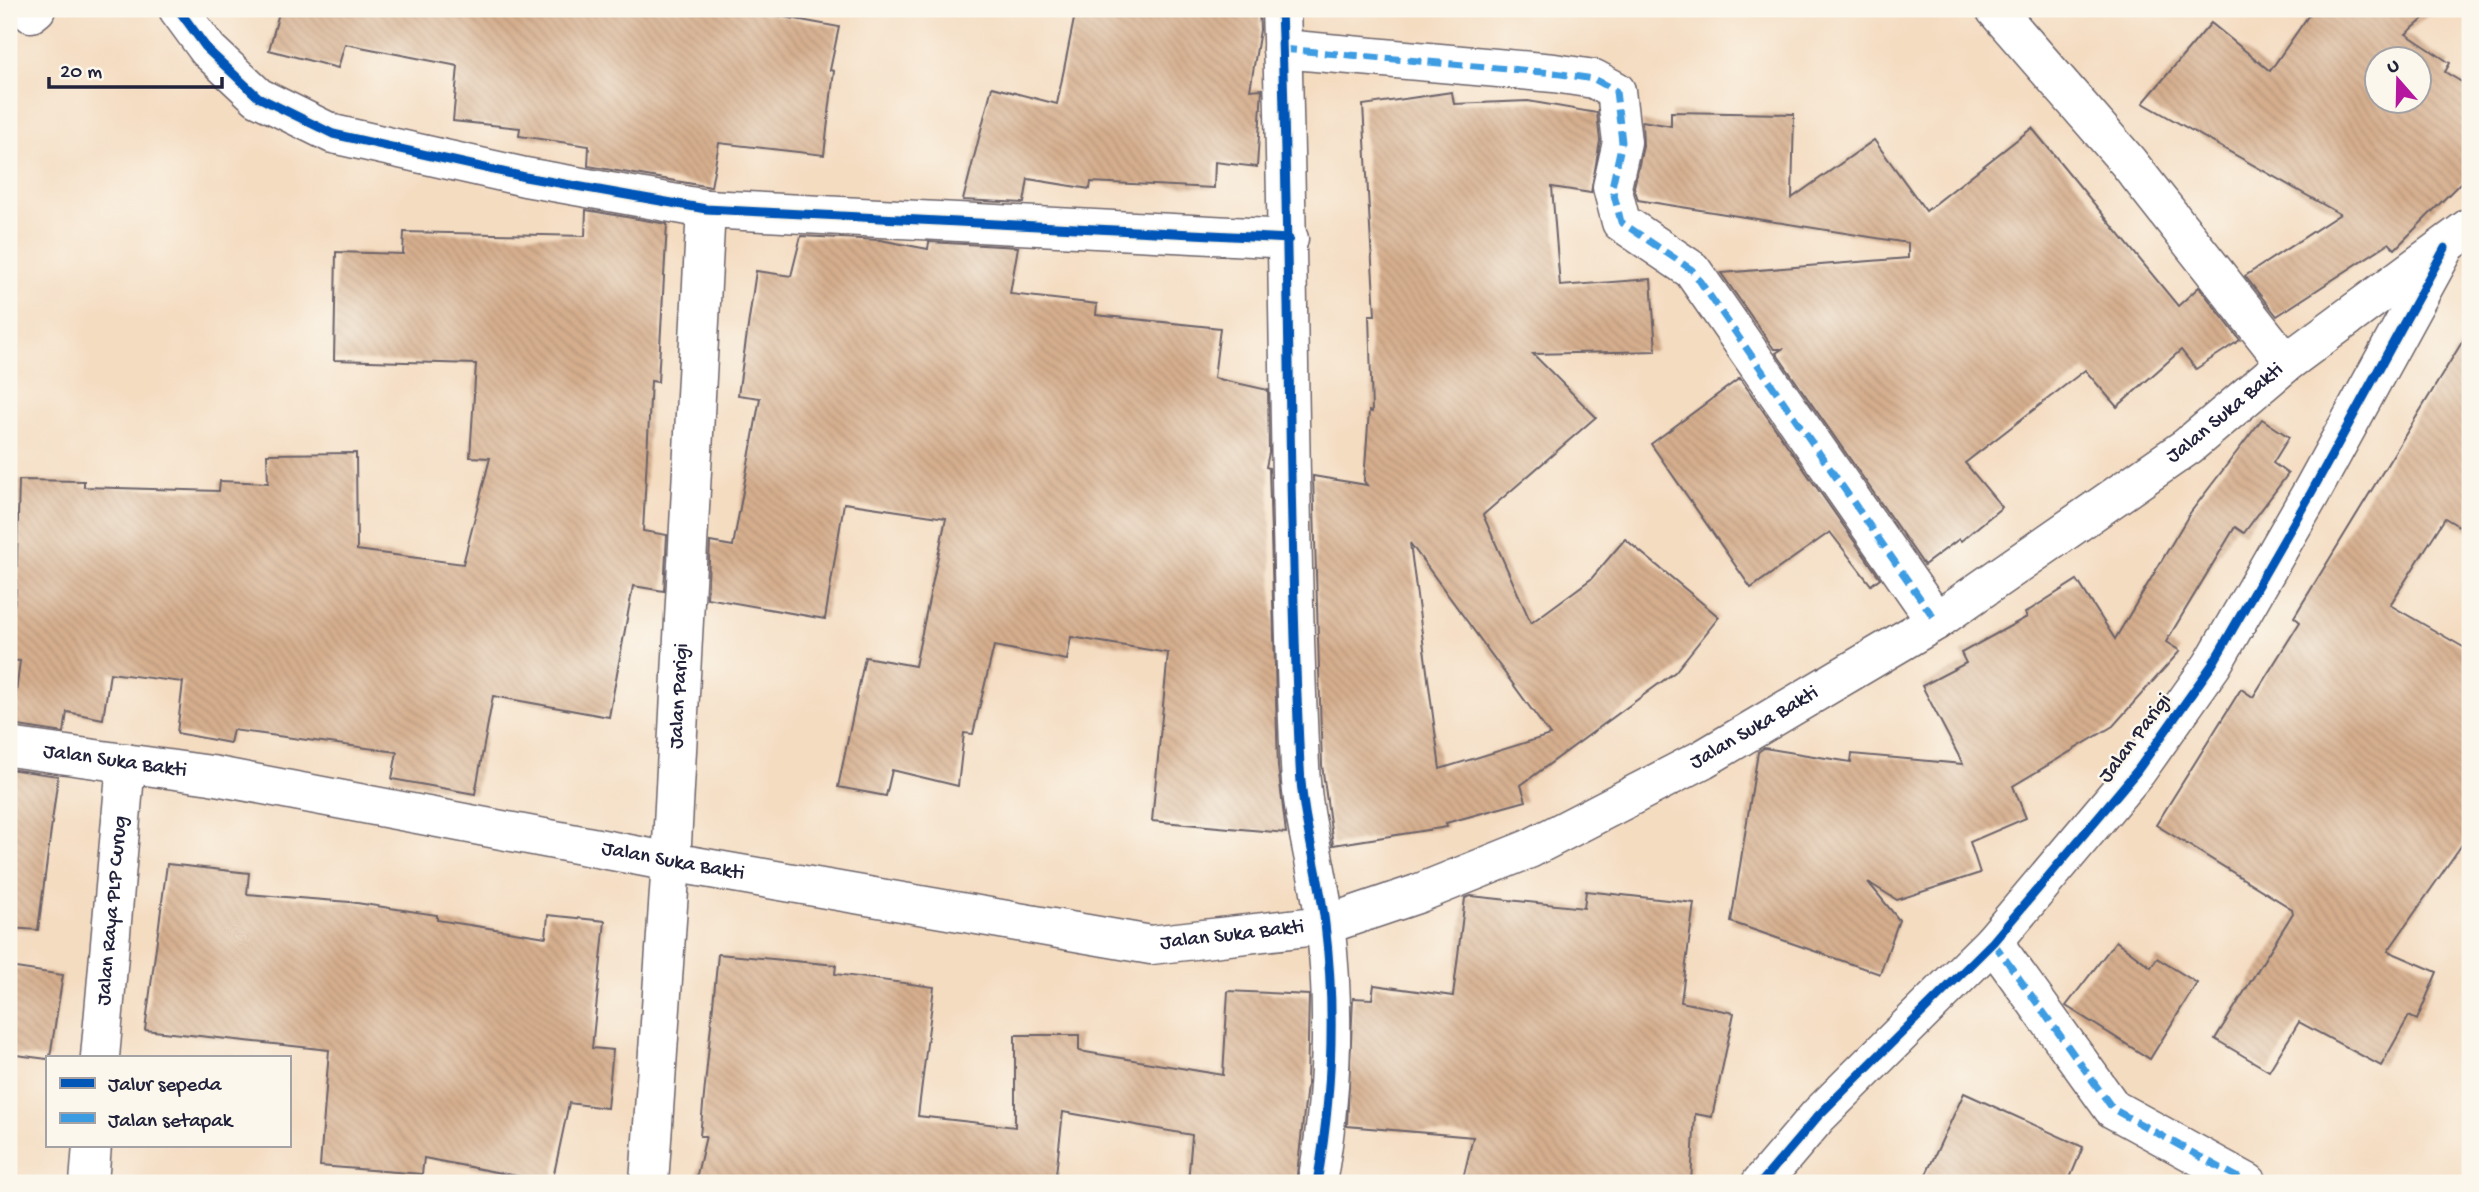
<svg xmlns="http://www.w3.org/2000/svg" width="2479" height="1192" font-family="'Gochi Hand',sans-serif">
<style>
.building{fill:url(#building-back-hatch);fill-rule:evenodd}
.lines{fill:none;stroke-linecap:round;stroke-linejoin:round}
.minor-casing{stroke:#6c636a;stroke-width:41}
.major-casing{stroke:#6c636a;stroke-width:41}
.minor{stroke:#fff;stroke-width:38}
.major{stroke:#fff;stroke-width:38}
.quiet{stroke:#3c9ce2;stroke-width:7;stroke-dasharray:14 7;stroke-linecap:butt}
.cycleway-casing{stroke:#fbf7ec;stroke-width:13}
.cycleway{stroke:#0057b8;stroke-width:9}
.labels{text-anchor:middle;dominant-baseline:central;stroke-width:5;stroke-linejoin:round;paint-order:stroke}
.street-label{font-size:21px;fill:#22223b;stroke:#fbf7ec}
</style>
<defs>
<pattern id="building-back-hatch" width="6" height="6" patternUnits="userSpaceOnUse" patternTransform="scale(1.75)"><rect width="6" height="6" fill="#d5ae8d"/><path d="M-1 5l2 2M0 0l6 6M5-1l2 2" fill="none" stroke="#b7957b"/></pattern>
</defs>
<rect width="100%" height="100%" fill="#fbf7ec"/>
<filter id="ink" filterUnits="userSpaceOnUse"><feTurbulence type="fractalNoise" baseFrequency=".0143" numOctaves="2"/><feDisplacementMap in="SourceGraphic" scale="14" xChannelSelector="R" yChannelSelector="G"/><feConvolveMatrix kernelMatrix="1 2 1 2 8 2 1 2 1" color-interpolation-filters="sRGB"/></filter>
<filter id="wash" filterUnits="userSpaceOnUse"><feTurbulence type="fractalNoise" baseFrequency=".00686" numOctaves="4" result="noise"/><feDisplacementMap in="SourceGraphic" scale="28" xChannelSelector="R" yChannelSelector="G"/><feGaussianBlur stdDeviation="1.57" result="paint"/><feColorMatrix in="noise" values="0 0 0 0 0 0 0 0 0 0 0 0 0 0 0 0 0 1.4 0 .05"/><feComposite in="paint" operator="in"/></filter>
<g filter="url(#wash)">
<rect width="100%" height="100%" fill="#f4dcc1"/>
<g id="blocks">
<g class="building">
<path d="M280,9h461l98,18 -9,43 4,1 -10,84 -105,-12 -8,44 -123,-21 1,-20 -70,-10 1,-8 -67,-7 5,-55 -113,-22 -7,24 -69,-18z"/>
<path d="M1076,9h183l1,21 -10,60 12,-1 -5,78 -42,-5 -1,26 -123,-6 -1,7 -62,-10 -4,24 -61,-3 29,-113 65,17z"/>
<path d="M2313,9h122l-29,25 44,29 -5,9 25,15v86l-75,76 -6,-6 -112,73 -32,-40 95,-62 -197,-111 68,-80 59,48zM2377,60h42v42h-42z"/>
<path d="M1452,92l2,12 74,-3 69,12 3,28 -9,52 -39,-6 8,99 91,-7 5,72 -123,3 63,63 -113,98 48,108 60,-44 34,-40 94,78 -44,55 -154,113 5,16 -80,22 1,4 -114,18 -11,-80 -9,-289 54,9 -3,-4 5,-70 3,1 -3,-97h6l-12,-210zM1410,543l140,192 -110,34z"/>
<path d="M1671,112l123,2 -2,84 82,-58 52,71 106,-83 146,178 21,-19 41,53 -44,29 -15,-19 -64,57 -32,-37 -120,93 37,44 -41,34 -2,-2 -35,26 -148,-212 6,-4h-8l-53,-76 187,-15v-15l-270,-43 -4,-13 9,-41 -1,-25 29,5z"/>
<path d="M586,210l81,14 -9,158 -7,-1 -8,150 24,4 -3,56 -31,-5 -24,131 -116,-21 -18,98 -83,-15 5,-27 -164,-22 -3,13 -53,-10 6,-51 -73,-9 -7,46 -36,-7 -3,21 -52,-8 8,-64 -11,-1v-16l7,-52 3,-112 65,1v6l135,4 1,-10 48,2 -1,-29 89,-1 1,97 106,14 27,-106 -20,-1 6,-93 -142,-4 2,-108 67,2 1,-22 181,4z"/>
<path d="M801,236l79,4 48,9 1,-7 89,5 -8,47 87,10 -1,11 124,13 -6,50 54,12 1,63 -3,14 3,1 9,299 8,66 -134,-12 16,-168 -97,-16 -4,23 -73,-14 -21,88 -9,-1 -6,53 -66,-16 -6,26 -48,-9 27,-130 50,9 31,-148 -102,-15 -19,116 -118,-21 3,-56 23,4 27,-148 -22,-3 18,-124 35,5z"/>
<path d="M2470,329v204l-25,-15 -55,87 80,46v182l-82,118 49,21 -20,48 -8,-4 -28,50 -82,-44 -30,49 -54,-32 78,-126 -1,-4 -136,-84 85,-136 12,8 47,-75 -6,-5z"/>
<path d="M1740,378l140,200 -9,7 -41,-53 -79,56 -100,-144z"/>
<path d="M2262,419l27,18 -16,26 15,11 -44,59 -9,-6 -69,115 14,9 -67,75 -100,60 13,32 -56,24 10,31 -83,27 -29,-18 31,38 -19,54 -149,-52 27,-170 6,-4 87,14 1,-8 111,10 -41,-78 44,-23 -5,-10 66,-36 -2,-4 52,-33 38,59 75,-126z"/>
<path d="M9,769l49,7 -20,154 -29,-2z"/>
<path d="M167,864l82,9 -2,21 103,8 87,13v5l109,17 2,-22 57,6 -13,127 21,2 -6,58 -38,-5 -17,80 -128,-25 -2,16 -102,-8 9,-116 -184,-20z"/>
<path d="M1586,891l108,12 -13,99 53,11 -22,104 -17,-3 -4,69h-229l11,-46 -126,-11 6,-128 19,1 2,-14 79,11 12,-98 6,-2 113,12z"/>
<path d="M2116,941l35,26 6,-9 40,25 -47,76 -84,-53z"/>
<path d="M718,954l118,11 -1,9 99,13 -16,129 97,11v-92h64v16l144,24 5,-84 81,4 -2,90 -11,98h-108l4,-48 -129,-23 -8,71h-360l11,-47h-6z"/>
<path d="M9,967l54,8 -13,82 -3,2 -38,-5z"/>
<path d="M1964,1093l119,54 -15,36h-146z"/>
</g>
</g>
</g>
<g filter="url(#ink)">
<use href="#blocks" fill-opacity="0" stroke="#6c636a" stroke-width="2"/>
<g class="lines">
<defs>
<g id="minor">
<path d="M178,9l30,41 50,47 75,37 192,43 181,32 583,30"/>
<path d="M1281,9c9,252 7,505 19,757 2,53 19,105 25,158 11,88 7,173 -8,259"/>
<path d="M1995,9l133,153 158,201"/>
<path d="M31,13l5,-4"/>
<path d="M1282,49l272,24 40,6 22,12 6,51 -10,45 9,35 71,48 244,351"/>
<path d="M1993,942l120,167 135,74"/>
<path id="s1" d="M100,1057l26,-294"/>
<path d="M89,1183l3,-38"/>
<path id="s2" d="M649,1183l22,-321 35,-653"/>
<path d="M1761,1183l57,-67 175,-174 144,-171 75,-106 99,-172 134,-245"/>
</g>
<g id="major">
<path id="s3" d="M9,747l202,28 460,87 480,83 174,-20 92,-31 112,-45 174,-90 233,-138 252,-175 98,-83 184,-136"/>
</g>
</defs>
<use href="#minor" class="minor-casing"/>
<use href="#major" class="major-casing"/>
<use href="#minor" class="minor"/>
<use href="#major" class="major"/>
<g class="quiet">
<path d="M1282,49l272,24 40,6 22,12 6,51 -10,45 9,35 71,48 244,351"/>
<path d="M1993,942l120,167 135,74"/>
</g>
<defs>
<g id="cycleway">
<path d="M178,9l30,41 50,47 75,37 192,43 181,32 583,30"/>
<path d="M1281,9c9,252 7,505 19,757 2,53 19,105 25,158 11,88 7,173 -8,259"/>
<path d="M1761,1183l57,-67 175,-174 144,-171 75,-106 99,-172 134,-245"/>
</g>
</defs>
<use href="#cycleway" class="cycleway-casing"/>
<use href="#cycleway" class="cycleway"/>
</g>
</g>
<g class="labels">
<g class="street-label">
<text stroke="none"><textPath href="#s3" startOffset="2375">Jalan Suka Bakti</textPath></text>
<text stroke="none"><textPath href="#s2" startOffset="488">Jalan Parigi</textPath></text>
<text stroke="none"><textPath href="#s3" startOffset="1808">Jalan Suka Bakti</textPath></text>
<text transform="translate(2136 739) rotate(-53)">Jalan Parigi</text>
<text stroke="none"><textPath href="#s3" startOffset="107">Jalan Suka Bakti</textPath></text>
<text stroke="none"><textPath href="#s3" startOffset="674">Jalan Suka Bakti</textPath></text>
<text stroke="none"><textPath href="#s1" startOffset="147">Jalan Raya PLP Curug</textPath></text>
<text stroke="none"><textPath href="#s3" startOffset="1241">Jalan Suka Bakti</textPath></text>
</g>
</g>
<rect width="2479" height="1192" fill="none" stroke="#fbf7ec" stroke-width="35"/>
<rect x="46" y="1056" width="245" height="91" fill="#fbf7ec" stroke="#a4a2a5" stroke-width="2"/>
<rect x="60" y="1078" width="35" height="10" fill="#0057b8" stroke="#a4a2a5" stroke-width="2"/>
<text x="108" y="1090" font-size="21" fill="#22223b">Jalur sepeda</text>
<rect x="60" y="1113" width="35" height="10" fill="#3c9ce2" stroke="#a4a2a5" stroke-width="2"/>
<text x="108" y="1126" font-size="21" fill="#22223b">Jalan setapak</text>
<g transform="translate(2398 80) rotate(340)"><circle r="33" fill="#fbf7ec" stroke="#a4a2a5" stroke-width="2"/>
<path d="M0-5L12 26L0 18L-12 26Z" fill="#b5179e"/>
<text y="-10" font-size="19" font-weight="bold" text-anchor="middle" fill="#22223b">U</text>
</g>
<path d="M49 77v10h173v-10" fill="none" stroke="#22223b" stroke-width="3.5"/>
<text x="60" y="77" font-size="21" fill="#22223b" stroke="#fbf7ec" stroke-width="5" paint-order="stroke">20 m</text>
</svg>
